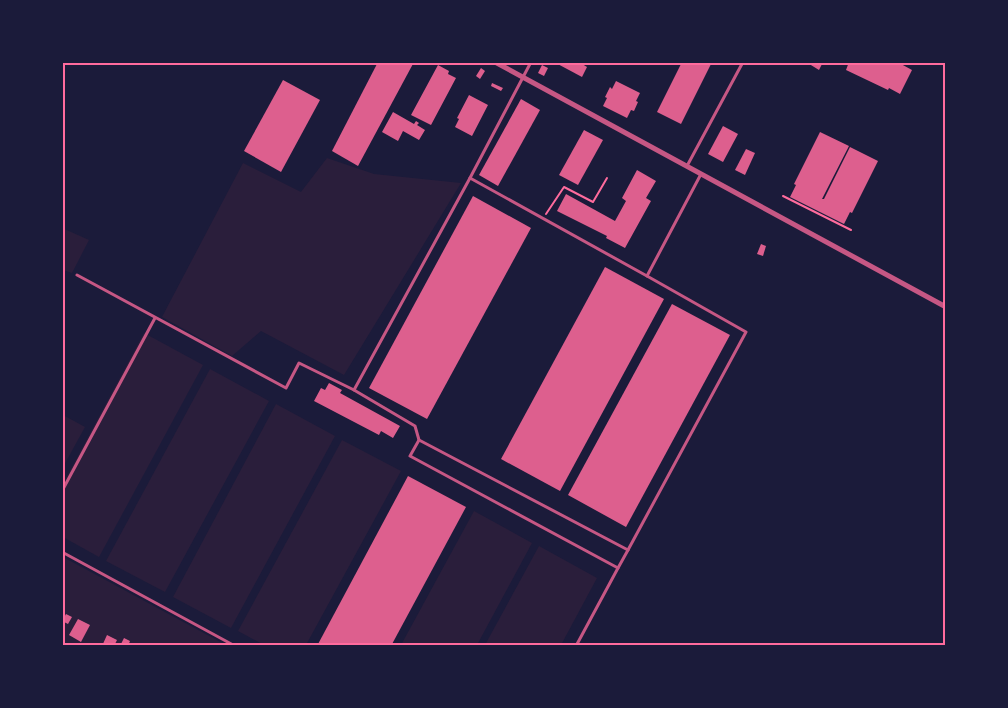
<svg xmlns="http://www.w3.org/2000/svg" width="1008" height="708" font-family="'Exo 2',sans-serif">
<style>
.green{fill:#2a1e3b}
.building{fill:#dd5f8e}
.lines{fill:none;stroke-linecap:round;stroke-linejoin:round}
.path{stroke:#ff6b9d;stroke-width:2}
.service{stroke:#c65784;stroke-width:3}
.minor{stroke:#c65784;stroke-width:5}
.neatline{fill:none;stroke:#ff6b9d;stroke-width:2}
</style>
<rect width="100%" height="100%" fill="#1b1b3a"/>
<g class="green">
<path d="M327,158l47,16 87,9 -117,192 -83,-44 -29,25 -70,-39 81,-154 58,29z"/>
<path d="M62,228l27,12 -17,33 -9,-3z"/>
<path d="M144,333l59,32 -104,192 -36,-20v-53z"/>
<path d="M210,369l59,32 -104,191 -59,-31z"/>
<path d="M276,404l59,32 -104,192 -58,-31z"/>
<path d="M63,415l22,12 -22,40z"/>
<path d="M342,440l59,31 -95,174h-42l-26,-14z"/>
<path d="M474,511l58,32 -55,102h-76z"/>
<path d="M539,546l58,32 -36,67h-76z"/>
<path d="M63,557l163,88h-163z"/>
</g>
<g class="building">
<path d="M378,62h36l-56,104 -26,-15z"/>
<path d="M554,62h25l8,5 -5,10z"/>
<path d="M682,62h30l-31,62 -24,-12z"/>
<path d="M806,62h17l-4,8z"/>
<path d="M849,62h53l-1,2 11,6 -12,24 -11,-6 -1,2 -42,-20z"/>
<path d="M438,65l11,6 -1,3 8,4 -25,47 -20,-10z"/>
<path d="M542,65l6,3 -4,8 -6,-3z"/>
<path d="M481,68l4,3 -5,8 -4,-3z"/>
<path d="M283,80l37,20 -39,72 -37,-21z"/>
<path d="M616,81l24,12 -4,8 2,1 -4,9 -3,-1 -4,8 -24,-12 4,-8 -2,-1 5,-10 2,2z"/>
<path d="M492,83l11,5 -2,3 -10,-5z"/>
<path d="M469,95l19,10 -16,31 -17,-9 4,-8 -2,-1z"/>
<path d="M521,99l19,11 -42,76 -19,-11z"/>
<path d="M393,112l21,12 2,-3 3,2 -2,2 8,5 -6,10 -16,-9 -5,10 -16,-9z"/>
<path d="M723,126l15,8 -15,28 -15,-8z"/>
<path d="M584,130l19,10 -25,45 -19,-10z"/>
<path d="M820,132l29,14 -27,53h2l26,-52 28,14 -26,52 -2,-1 -6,12 -54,-27 6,-12 -2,-1z"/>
<path d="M746,149l9,4 -10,22 -10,-5z"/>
<path d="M637,170l19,11 -10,17 5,3 -26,47 -19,-10 1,-2 -50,-25 9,-17 49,27 11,-20 -4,-3z"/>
<path d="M473,196l58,32 -104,191 -58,-31z"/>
<path d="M761,244l5,2 -3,10 -6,-2z"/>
<path d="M605,267l59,32 -104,192 -59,-32z"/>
<path d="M672,304l58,31 -104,192 -58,-32z"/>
<path d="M329,383l13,7 -2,3 60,33 -7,12 -12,-7 -2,4 -65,-34 7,-13 4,2z"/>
<path d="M408,476l58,31 -75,139h-74z"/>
<path d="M66,614l6,3 -4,7 -6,-3z"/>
<path d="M78,619l12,6 -9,17 -12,-7z"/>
<path d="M107,635l10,5 -3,6h-12z"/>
<path d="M124,638l6,3 -2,5 -7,-2z"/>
</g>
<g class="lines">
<g class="path">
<path d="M783,196l68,34"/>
<path d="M546,214l18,-27 29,15 14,-24"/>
</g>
<g class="service">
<path d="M531,62l-61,116 -116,212 61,36 4,14 209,110 118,-218 -99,-56 54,-102"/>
<path d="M687,166l56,-104"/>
<path d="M470,178l177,98"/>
<path d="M77,275l209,113 13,-25 55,27"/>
<path d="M419,440l-9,16 208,112 10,-18"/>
<path d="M62,491l93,-173"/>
<path d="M62,552l173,94"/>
<path d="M576,646l42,-78"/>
</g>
<path class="minor" d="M495,62l451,245"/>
</g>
<rect width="1008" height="708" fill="none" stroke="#1b1b3a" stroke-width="128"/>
<rect x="64" y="64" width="880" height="580" class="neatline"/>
</svg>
